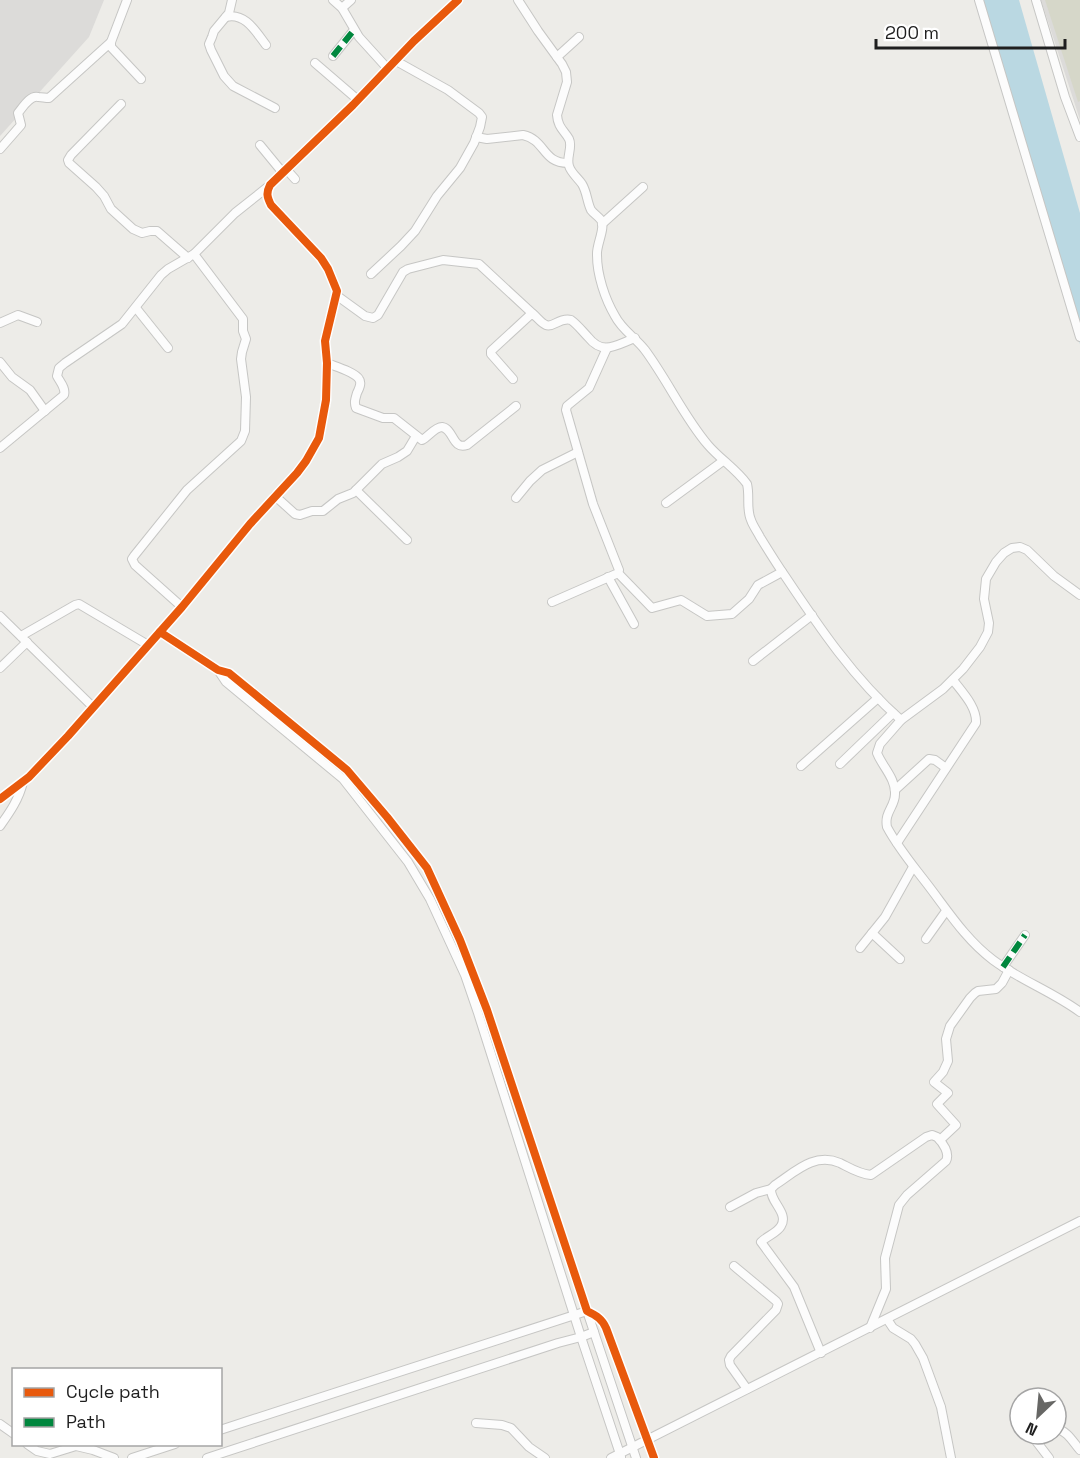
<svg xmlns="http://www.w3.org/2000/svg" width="1080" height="1458" font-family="'Space Grotesk',sans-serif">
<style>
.residential{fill:#dcdbd9}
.construction{fill:#d6d7c9}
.water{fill:#bad8e2}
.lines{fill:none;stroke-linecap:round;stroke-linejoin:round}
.minor-casing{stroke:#c6c6c4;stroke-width:10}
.minor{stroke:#fcfcfc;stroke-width:8}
.quiet{stroke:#00873e;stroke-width:6;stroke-dasharray:12 6;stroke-linecap:butt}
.cycleway-casing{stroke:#fff;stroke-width:11}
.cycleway{stroke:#e8590c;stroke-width:8}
</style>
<rect width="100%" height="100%" fill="#edece8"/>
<g class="residential">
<path d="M0,0h104l-15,37 -89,99z"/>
<path d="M1041,0h39v120z"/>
</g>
<path class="construction" d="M1045,0h35v101l-2,1z"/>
<path class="water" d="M981,0h38l61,213v131z"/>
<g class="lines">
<defs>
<g id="minor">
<path d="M127,0l-16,42v5l30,32"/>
<path d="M232,0l-3,13 -15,18 -2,6 -3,7 2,6 13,26 9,10 42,22"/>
<path d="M333,0l9,8 17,29 29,32"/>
<path d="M518,0l20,31 24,33 4,8 1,10 -10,33c1,13 7,15 12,24 4,8 -3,18 0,27 2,7 9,12 13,18 5,8 5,18 9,26 3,4 7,6 10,10 5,8 -5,25 -4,35 0,20 8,44 18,61 7,14 21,22 30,34 23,31 39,67 63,95 12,14 28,24 39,39 3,12 -1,25 4,36 2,6 6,11 9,17 8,13 16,26 25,39 34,51 69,103 116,144"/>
<path d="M979,0l101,337"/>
<path d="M1036,0l29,97 15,40"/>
<path d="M342,8l9,-8"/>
<path d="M226,17c19,-5 30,15 40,28"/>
<path d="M333,56l21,-26"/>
<path d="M557,57l22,-20"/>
<path d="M315,63l43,37"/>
<path d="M121,104l-50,51 -3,5 1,3 27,24 8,9 7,13 22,20 9,4 8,-2h7l31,27"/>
<path d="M476,137l11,2 36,-4c23,5 19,28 45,28"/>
<path d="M260,145l23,28"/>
<path d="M0,149l21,-24 -3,-12c5,-6 12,-18 20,-16 4,0 7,1 11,1l62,-56"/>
<path d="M286,169l9,10"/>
<path d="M602,224l41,-37"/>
<path d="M371,274l30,-28 14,-15 22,-35 23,-28 14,-25 6,-16 2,-10 -3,-4 -31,-23 -52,-29"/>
<path d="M336,295l29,21 8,2 5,-3 25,-43 5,-3 35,-9 36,4 54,50"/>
<path d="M136,308l32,40"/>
<path d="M0,323l18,-8 19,7"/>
<path d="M0,362l12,15 18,13 15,21"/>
<path d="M327,363c7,3 28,9 32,16 3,4 0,10 -2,14 -2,7 -3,9 -1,15l27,10h11l28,22c6,-3 13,-13 20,-13 12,2 10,23 25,18l49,-39"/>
<path d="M513,379l-22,-25v-3l38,-35 4,-2c4,3 8,9 13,11 8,3 13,-8 25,-5 7,5 11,11 17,17 15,19 28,8 47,1"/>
<path d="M0,448l64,-53c2,-7 -4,-13 -7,-19l2,-8 6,-5 57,-39 39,-49 7,-6 26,-15 41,-41 34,-27"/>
<path d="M356,490l51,50"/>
<path d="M275,496l20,18 5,1 12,-4h11l15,-12 15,-6 29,-29 16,-7 9,-6 9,-15"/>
<path d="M516,498l14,-17 12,-11 36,-18"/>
<path d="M666,503l57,-42"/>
<path d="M618,573l34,35 29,-8 26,16 25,-2 17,-15 9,-14 24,-13"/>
<path d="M608,577l26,47"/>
<path d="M1080,595l-26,-19 -27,-26 -7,-3 -8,1 -8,5 -8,9 -10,17 -2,20 5,24 -1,9 -8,15 -17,22 -20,20 -42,31 -21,24 -3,9c5,13 19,26 18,41 0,13 -11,18 -8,33 10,19 24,36 37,53 22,28 40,58 69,80 27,20 60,32 87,52"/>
<path d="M552,602l64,-28 2,-1 1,-3 -26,-66 -27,-94 1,-4 22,-18 18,-40"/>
<path d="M182,607l-47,-42 -3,-6 2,-3 53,-66 54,-49 4,-10 1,-34 -5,-38 1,-7 4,-13 -3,-8v-12l-49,-65"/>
<path d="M0,616l93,91"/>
<path d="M160,632l58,38 11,3 118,97 40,47 40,51 33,72 27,70 100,301c10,5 15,8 19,17l48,130"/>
<path d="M21,636l54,-31 4,-1 69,41"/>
<path d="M753,661l59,-46"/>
<path d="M0,668l27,-26"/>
<path d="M218,670l8,12 117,97 65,83 22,37 35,76 13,38 103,324 13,-5"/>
<path d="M840,764l53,-51"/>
<path d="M801,766l77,-68"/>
<path d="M895,790l34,-31 6,1 11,8"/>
<path d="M0,799l29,-22 39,-41 114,-129 68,-83 47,-51 9,-12 13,-23 7,-38 1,-37 -2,-22 12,-50 -9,-22 -7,-11 -50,-53c-4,-8 -5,-12 -1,-20l83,-80 61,-64 44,-41"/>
<path d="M0,826c10,-14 19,-27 23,-44"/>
<path d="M897,843l79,-120c1,-16 -14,-31 -23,-43"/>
<path d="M872,933l28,26"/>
<path d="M926,939l20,-28"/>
<path d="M860,948l25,-31 28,-50"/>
<path d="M1003,967l22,-32"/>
<path d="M940,1140l16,-15 -19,-21 11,-11 -14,-11 9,-10 5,-11 -2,-22 4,-13 20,-28 5,-5 3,-2 18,-2 6,-6 7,-13"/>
<path d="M730,1207l26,-14 15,-4"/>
<path d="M734,1266l42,35 2,3 -2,6 -45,46 -2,4 1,5 17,24"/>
<path d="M887,1319l6,9 18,11 4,5 8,14 18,49 10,51"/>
<path d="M821,1353l-27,-66 -33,-45c6,-6 16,-9 20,-16 8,-13 -11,-24 -10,-37l4,-4c20,-13 39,-33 65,-22 10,5 19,11 31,12l55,-38 6,-2 5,2c6,6 13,16 9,24l-39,34 -8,10 -14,53 1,31 -16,39"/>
<path d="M476,1423l26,2 9,3 18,19 16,11"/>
<path d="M0,1424l14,10"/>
<path d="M1056,1429c11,1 17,13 24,21"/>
<path d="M220,1430l367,-119 49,147"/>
<path d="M1039,1434l-3,3v4l13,17"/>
<path d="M27,1444l10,7 13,3 26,-8 17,4 21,8"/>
<path d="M132,1458l43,-14"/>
<path d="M207,1458l351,-115 23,-6 40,120"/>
<path d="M611,1458l469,-237"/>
</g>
</defs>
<use href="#minor" class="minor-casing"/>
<use href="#minor" class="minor"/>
<g class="quiet">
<path d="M333,56l21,-26"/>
<path d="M1003,967l22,-32"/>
</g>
<defs>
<g id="cycleway">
<path d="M160,632l58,38 11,3 118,97 40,47 40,51 33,72 27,70 100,301c10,5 15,8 19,17l48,130"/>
<path d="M0,799l29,-22 39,-41 114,-129 68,-83 47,-51 9,-12 13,-23 7,-38 1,-37 -2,-22 12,-50 -9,-22 -7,-11 -50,-53c-4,-8 -5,-12 -1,-20l83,-80 61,-64 44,-41"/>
</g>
</defs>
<use href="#cycleway" class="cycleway-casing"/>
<use href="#cycleway" class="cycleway"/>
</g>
<rect x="12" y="1368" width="210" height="78" fill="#ffffff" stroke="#a5a5a5" stroke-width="1.5"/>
<rect x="24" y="1388" width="30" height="9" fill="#e8590c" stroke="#a5a5a5" stroke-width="1.5"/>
<text x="66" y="1398" font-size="18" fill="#1f1f1f">Cycle path</text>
<rect x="24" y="1418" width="30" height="9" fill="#00873e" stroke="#a5a5a5" stroke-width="1.5"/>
<text x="66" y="1428" font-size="18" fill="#1f1f1f">Path</text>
<g transform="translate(1038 1416) rotate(206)"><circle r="28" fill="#ffffff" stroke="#a5a5a5" stroke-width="1.5"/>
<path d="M0-4.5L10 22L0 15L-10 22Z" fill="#676765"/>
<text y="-9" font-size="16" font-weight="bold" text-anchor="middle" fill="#1f1f1f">N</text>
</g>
<path d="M876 39v9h189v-9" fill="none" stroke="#1f1f1f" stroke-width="3"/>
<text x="885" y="39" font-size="18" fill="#1f1f1f" stroke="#ffffff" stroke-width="4.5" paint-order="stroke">200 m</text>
</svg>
